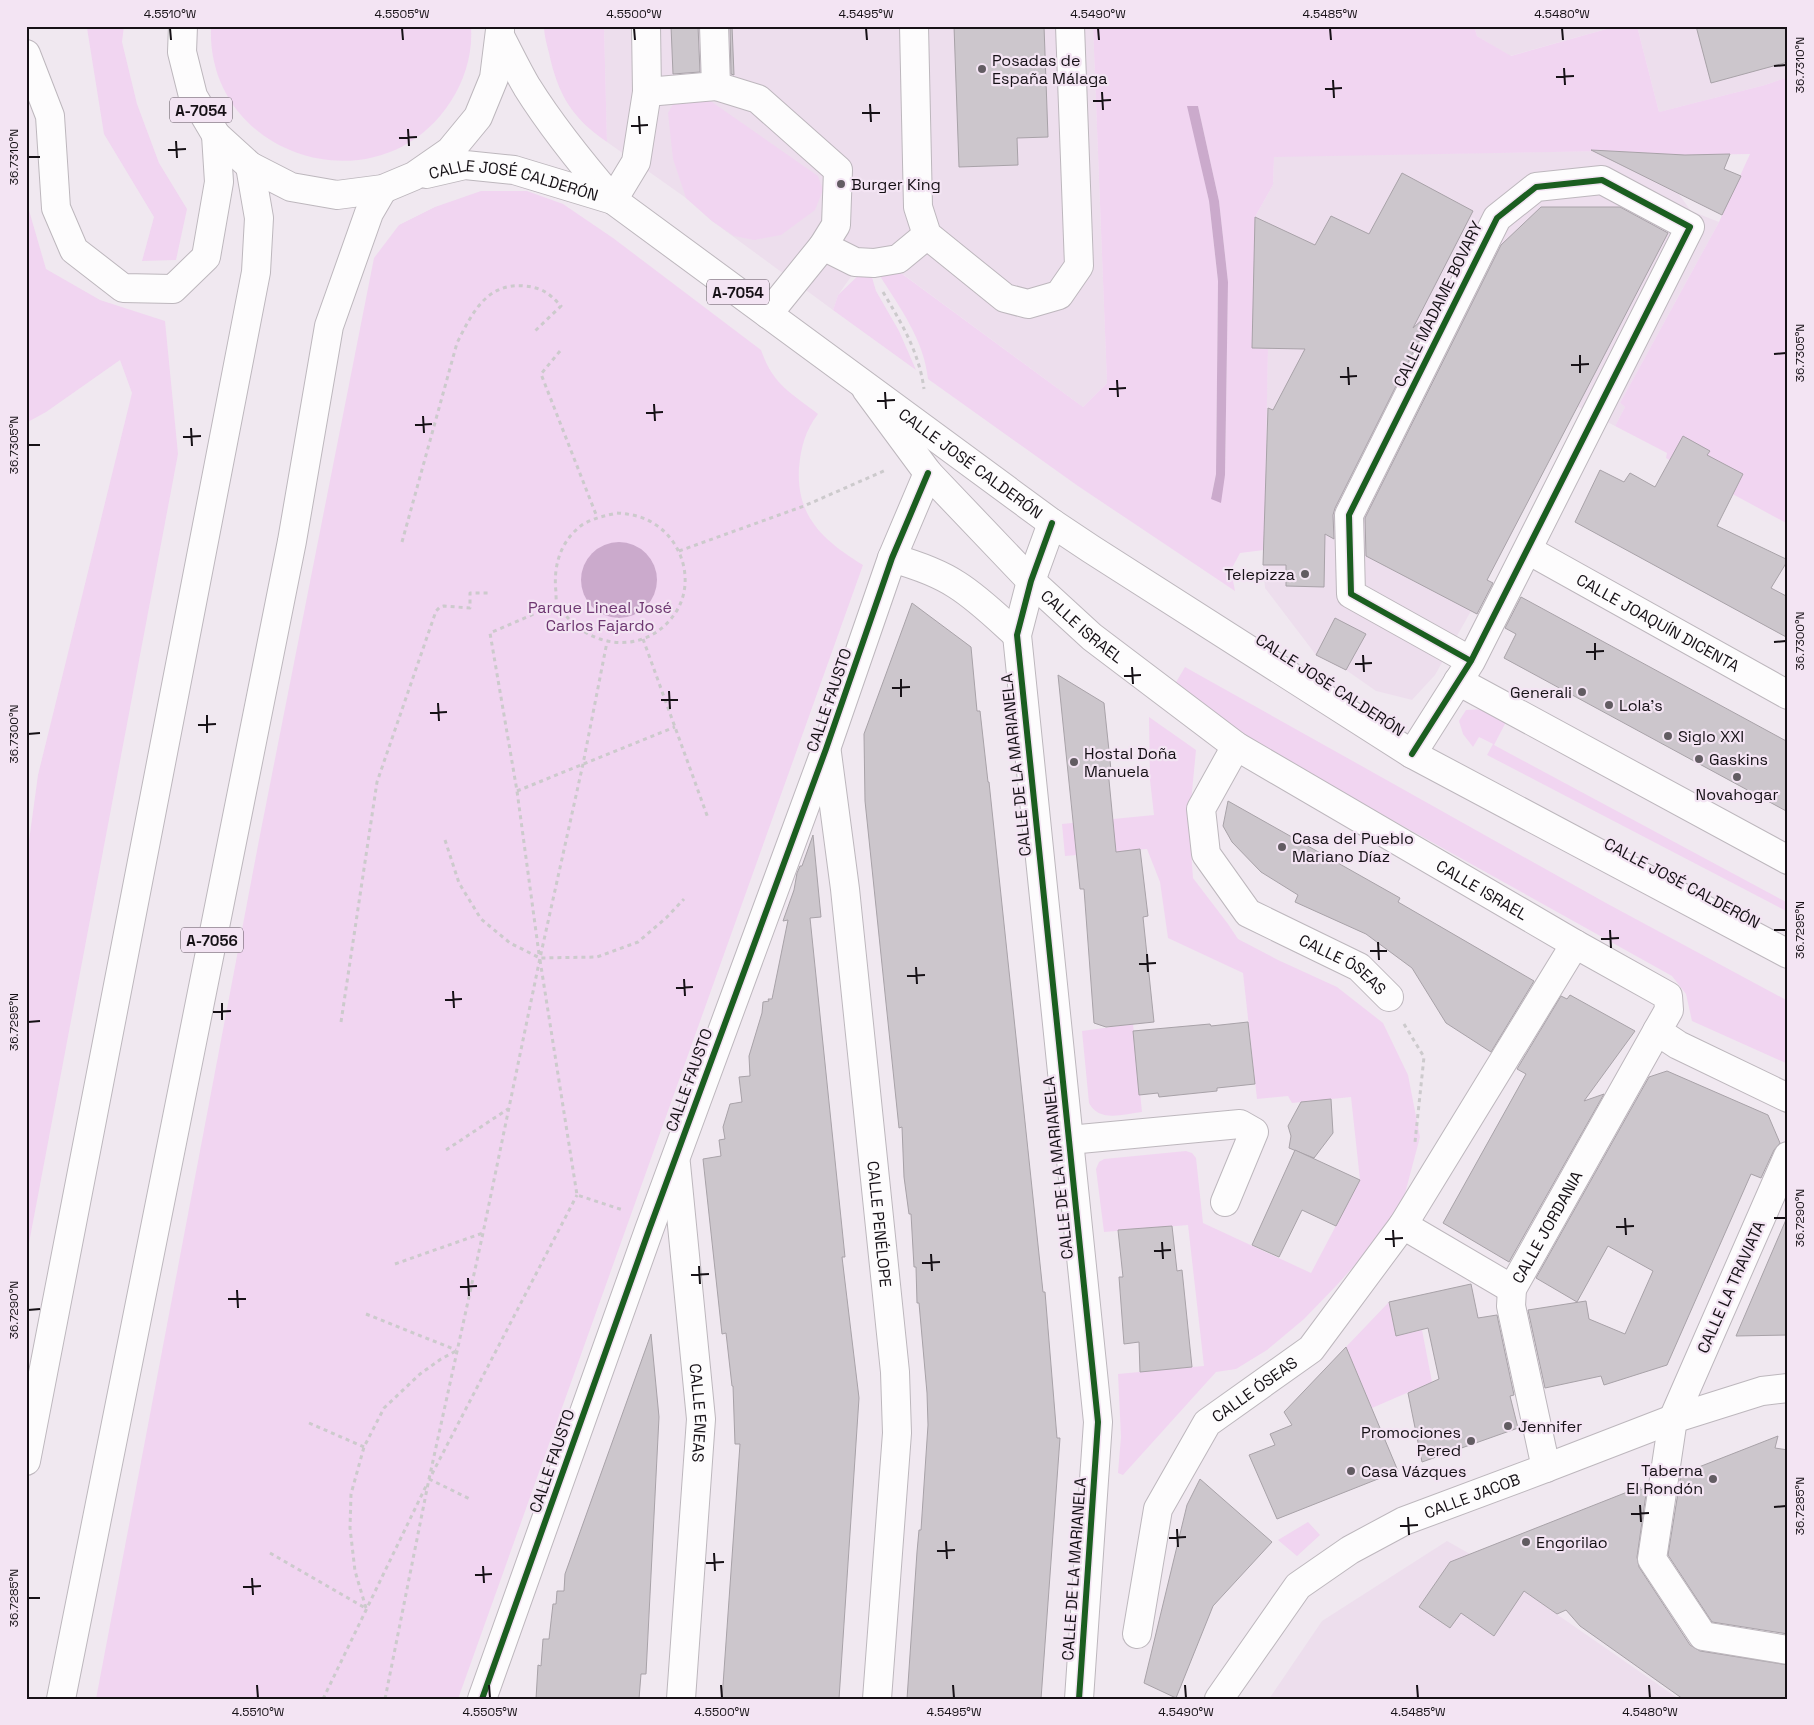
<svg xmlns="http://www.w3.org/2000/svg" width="1814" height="1725" font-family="'Space Grotesk',sans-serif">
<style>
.built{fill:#eddeed}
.green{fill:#f1d5f1;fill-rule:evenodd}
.water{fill:#cbaacc}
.building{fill:#ccc6cc;stroke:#a8a2a8}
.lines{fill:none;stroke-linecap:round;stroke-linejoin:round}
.minor-casing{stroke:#bdb7bd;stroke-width:30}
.major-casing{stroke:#bdb7bd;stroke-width:30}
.path{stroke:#cccacc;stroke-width:3;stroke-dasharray:4 4;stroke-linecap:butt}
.minor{stroke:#fdfcfd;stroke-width:28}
.major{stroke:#fdfcfd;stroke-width:28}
.cycleway-casing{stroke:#f3e4f3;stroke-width:9}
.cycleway{stroke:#1b5e20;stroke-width:6}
.ticks{fill:none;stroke:#161116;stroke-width:2}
.poi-dot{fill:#625c62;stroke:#f3e4f3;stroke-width:2}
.labels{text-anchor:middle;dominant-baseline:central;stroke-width:4.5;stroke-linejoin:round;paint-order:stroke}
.shield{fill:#f3e4f3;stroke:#585058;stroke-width:1}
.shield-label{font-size:15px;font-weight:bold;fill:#161116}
.poi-label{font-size:16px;fill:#161116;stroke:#f3e4f3;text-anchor:start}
.street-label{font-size:16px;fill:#161116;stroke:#f3e4f3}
.park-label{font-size:16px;fill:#6e3771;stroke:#f3e4f3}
.neatline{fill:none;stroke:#161116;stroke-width:2}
.ticks-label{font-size:12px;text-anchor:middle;fill:#161116}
</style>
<rect width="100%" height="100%" fill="#f0e8f0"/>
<g class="built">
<path d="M604,26h489l14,357 -24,24 -213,-157 -32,45 -5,15 -121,-89 -26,-23 -79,-56z"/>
<path d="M1474,26h143l-107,30 -33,-20z"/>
<path d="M1637,26h151v51l-23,8 -106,27z"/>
<path d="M1612,151v10l66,32 13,18 28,11 -99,181 5,4 -10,19 -38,-20 -106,205 -36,64 -23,25 -36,-9 -30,-21 -30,-15 -51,-67 -2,-23 5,-216 -16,-1 3,-131 18,-32 1,-29z"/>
<path d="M1447,1541l23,13 209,145h-410l53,-78z"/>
</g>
<g class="green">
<path d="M92,26h32l-2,16 15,62 22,59 28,46 -11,51 -34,1 12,-44 -50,-83 -17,-106z"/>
<path d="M211,26h260c2,27 -6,53 -20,75 -71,111 -246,57 -240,-75z"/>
<path d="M544,26h60l3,116c-35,-24 -49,-47 -58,-89 -2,-8 -5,-18 -5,-27z"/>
<path d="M1093,26h381l3,10 34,20 106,-30h20l22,86 106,-27 23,-8v447l-122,-66 1,-5 -52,-27 10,-19 -5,-4 99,-181 31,-68 -65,1 -73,-4 -338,6 -1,28 -18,32 -3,131 16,1 -4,201 -24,3 -9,17 4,21 -157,-105 -150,-107c-4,-39 -28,-71 -48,-103l14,-8 189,139 24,-24zM1188,106h10l21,95 9,81 -3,194 -14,22 5,-24 2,-193 -9,-80z"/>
<path d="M677,97l32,3 109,76 5,14 -8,20 -34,25 -27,5 -20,-4 -22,-15 -26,-23 -13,-39 -5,-46z"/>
<path d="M481,191h46l36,13 50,34 148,112c12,35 29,42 57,64 -13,17 -17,33 -19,54 -3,49 25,73 64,97l-405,1134h-362l163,-859 115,-582 25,-33 36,-18z"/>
<path d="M26,200l20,69 54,31 65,21 13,133 -152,805v-396l12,-88 94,-382 -12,-33 -74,52 -20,11z"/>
<path d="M860,274h11l5,17 23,40 17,39 -83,-60 5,-15z"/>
<path d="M1185,667l421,236 182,98v63l-96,-43 -6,-27 -14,-18 -418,-233 -79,-59z"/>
<path d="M1483,709l23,13 -12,23 294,158v9l-301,-157 6,-11 -14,-7 -6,10 -10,-13 -4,-13 7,-11z"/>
<path d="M1149,717l47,33 -7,73 4,55 35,46 10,15 40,21 59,27 46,36 25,52 12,62 -21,79 -63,70 -32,33 -37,31 -31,19 -20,3 -93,103 -5,-2 3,-36 -3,-63 86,-8 -16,-141 -84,7 -8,-63 3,-7 5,-3 82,-8 6,2 4,5 7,65 108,50 49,-93 -9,-83 -59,6 -4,-7 -31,3 -14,-126 -75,-35 -8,-56 -13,-33 -82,7 -3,-32 92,-9 -4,-35z"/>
<path d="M1133,1024l9,88c-19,2 -42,11 -53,-9l-7,-72z"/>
<path d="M1389,1302l7,34 26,-6 10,52 -60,26 -26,-61z"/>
<path d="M1308,1522l12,13 -23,21 -19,-16z"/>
</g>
<g class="water">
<path d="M1187,106h11l21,95 9,81 -3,193 -4,28 -10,-4 5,-25 2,-193 -9,-80z"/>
<circle cx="619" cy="580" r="38"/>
</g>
<g class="building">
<path d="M671,26h27l2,46 -27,2z"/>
<path d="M730,26h2l2,49 -3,-1z"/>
<path d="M954,26h90l4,111 -31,1 1,27 -59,2z"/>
<path d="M1696,26h92v36l-77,21z"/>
<path d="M1591,150l94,5 45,-1 -6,15 17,7 -19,39z"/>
<path d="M1402,173l71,38 -60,117 22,-20 -100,200 -2,7 1,24 -9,-5 -1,53 -38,-1v-21h-23l5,-157 5,2 32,-61 -53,-1 3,-131 60,28 16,-29 38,18z"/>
<path d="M1541,207h79l48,26 -181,347 6,3 -16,31 -111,-58 -1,-38 136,-273z"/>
<path d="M1683,436l27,15 -3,4 36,19 -26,52 71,34 -17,28 17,9v41l-213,-116 25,-52 24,12 6,-9 25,14z"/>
<path d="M1521,597l267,145v70l-284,-154 12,-24 -11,-6z"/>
<path d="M912,603l59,44 6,64h3l8,71h1l54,510h2l12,146h3l-19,261h-134l10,-147 2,-22h2l7,-105 -1,-32 -8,-90h-2l-1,-36h-2l-3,-53h-2l-5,-37 -2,-50 -3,1 -34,-327 -1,-67z"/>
<path d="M1335,618l31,16 -20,36 -30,-15z"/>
<path d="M1058,675l46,28 7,67h-3l8,82 24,-3 8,67 -5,1 11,105 -48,5 -12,-4 -10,-134h-4z"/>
<path d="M1228,801l172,97 -2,4 136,79 -43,71 -45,-29 -34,-55 -46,-34 -71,-32 3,-7 -37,-23 -29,-30 -9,-16z"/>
<path d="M813,835l8,82 -11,1 35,339h-3l17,141 -20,301h-117l18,-255h-5l-2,-58h-1l-6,-53 -4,1 -19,-175 18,-3 -2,-16 6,-1 -2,-12 7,-23 12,-2 -3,-25 11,-1 -1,-20 13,-43 1,-11 6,-1 -1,-2h4l16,-79 -5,1 11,-31 3,-17 3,-7h2z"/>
<path d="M1570,995l65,36 -51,70 20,-7 -95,168 -66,-39 83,-149 -9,-5 44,-73 6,3z"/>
<path d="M1248,1022l7,62 -38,4v3l-58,6 -1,-4 -19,2 -6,-64 77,-7 1,2z"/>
<path d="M1667,1071l101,44 12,28 -6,7 -13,28 -10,-4 -84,191 -63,20 -3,-9 -56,12 -17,-78 58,-9 3,18 36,15 28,-63 -45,-25 -31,56 -41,-24 113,-201z"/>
<path d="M1331,1099l2,34 -19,25 -25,-10 2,-12 -3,-10 13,-24z"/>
<path d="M1295,1150l65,30 -24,46 -34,-16 -23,47 -27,-12z"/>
<path d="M1788,1215v120l-52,1z"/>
<path d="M1172,1226l5,45 5,-1 10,97 -52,5 -1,-30 -15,2 -5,-67h4l-5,-47z"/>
<path d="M1471,1284l7,34 19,-3 17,80 -4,1 8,32 -96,34 -14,-69 31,-14 -11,-51 -32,8 -7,-34z"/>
<path d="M651,1334l8,83 -13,257h-5l-2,25h-103l2,-34 3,1 2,-27h6l4,-35h3l1,-13h7l1,-17z"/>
<path d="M1346,1347l52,124 -121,48 -28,-64 26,-10 -5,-11 22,-9 -8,-13z"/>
<path d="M1778,1436l-3,12 13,2v184l-76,-12 -44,-67 13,-81z"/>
<path d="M1200,1479l72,63 -59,64 -37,92 -32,-15 43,-178z"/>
<path d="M1640,1487v3l7,-3 -10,70 2,10 51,78 10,6 88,14v34h-105l-103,-73 -14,-16 -9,4 -33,-23 -30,45 -33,-23 -11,15 -31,-21 31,-45z"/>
</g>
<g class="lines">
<defs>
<g id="minor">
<path d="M714,26l2,60 42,13 80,71 -2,55 -13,21 -55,68"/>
<path d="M914,26l4,181 9,28 78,63 23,6 31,-9 20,-29 -9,-240"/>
<path d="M26,54l24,62 6,92 18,42 49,38 50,1 33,-32 13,-75 -3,-47"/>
<path d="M647,92l69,-6"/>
<path d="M613,200l23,-38 11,-70 -1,-66"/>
<path d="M823,246l32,16 19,1 24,-4 29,-24"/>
<path id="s1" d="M866,389l62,84 103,108 61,56 144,109 339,198 93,52 1,14 -12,21 21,14 110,53"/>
<path d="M1052,523l-21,58 -14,54 81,787 -19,277"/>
<path id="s2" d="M1528,550l260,145"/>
<path d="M892,558c21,6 47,15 65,27 22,14 41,33 60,50"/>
<path d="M1458,681l330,179"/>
<path id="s3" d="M1236,746l-35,63 5,45 42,59 111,54 30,30"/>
<path id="s4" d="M827,753l18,136 50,483 2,61 -20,266"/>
<path d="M1412,754l59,-93 219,-434 -88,-47 -66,7 -39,31 -148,297 2,79 120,67"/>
<path d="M1069,1140l171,-16 14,8 -29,70"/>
<path d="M1788,1156l-115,263 -21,140 51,77 85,14"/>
<path id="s5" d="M676,1164l25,255 -20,280"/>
<path d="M1403,1225l109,64"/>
<path id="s6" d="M1546,1468l-35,-162 1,-17 145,-258"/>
<path id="s7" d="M1137,1634l21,-125 49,-86 104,-74 92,-124 172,-281"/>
<path d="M482,1699l167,-469 177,-481 66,-191 36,-85"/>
<path id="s8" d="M1219,1699l79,-113 52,-36 54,-29 142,-53 127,-49 89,-28 26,-3"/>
</g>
<g id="major">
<path d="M183,26l-1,26 11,44 23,39 34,31 41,21 46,8 46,-6 31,-13 36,-25 28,-34 16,-39 6,-48"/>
<path id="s9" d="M500,36c9,17 17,34 27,51 25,40 55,77 86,113l439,323 39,26 321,205 376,200"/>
<path id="s10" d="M426,174l39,-9 49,5 99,30"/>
<path d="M26,1461l230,-1189 3,-54 -9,-52"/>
<path d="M61,1699l231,-1158 37,-215 40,-113 14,-24"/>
</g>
</defs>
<use href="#minor" class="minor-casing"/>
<use href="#major" class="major-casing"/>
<g class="path">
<path d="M883,292c19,32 36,60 41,97"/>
<path d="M560,351l-19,23 56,143"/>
<path d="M617,513c13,1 25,3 36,10 30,18 42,59 23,89 -26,40 -77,39 -107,7 -4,-4 -10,-11 -12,-15 -1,-3 -1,-8 -1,-12 -3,-25 4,-51 26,-67 11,-7 22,-9 35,-12z"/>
<path d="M402,542l55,-199c15,-30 30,-61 68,-57 18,2 25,8 36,20l-26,25"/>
<path d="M679,551l125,-45 82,-36"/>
<path d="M643,639l65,179"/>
<path d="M517,791l158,-64"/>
<path d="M445,840l14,43 22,36 29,24 30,15 57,-1 41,-15 28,-24 18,-19"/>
<path d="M539,954l-22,-163 -27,-158 67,-29"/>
<path d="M540,960l37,235 46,15"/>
<path d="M341,1022l36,-240 59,-171 4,-4 4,-1 26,2v-15h21"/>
<path d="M1404,1024l20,33 -9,85"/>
<path d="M446,1150l62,-41"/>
<path d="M395,1264l88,-31"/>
<path d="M366,1314l90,36"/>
<path d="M309,1423l55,24"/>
<path d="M432,1474l145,-279"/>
<path d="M429,1479l41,20"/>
<path d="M270,1553l97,56"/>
<path d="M366,1608l-11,-37 -5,-43 1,-34 13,-47 20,-39 36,-34 21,-15 15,-8"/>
<path d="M323,1699l104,-215"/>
<path d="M385,1699l44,-220 54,-246 57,-275 43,-194 24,-122"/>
</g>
<use href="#minor" class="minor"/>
<use href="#major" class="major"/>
<defs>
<g id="cycleway">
<path d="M1052,523l-21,58 -14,54 81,787 -19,277"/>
<path d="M1412,754l59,-93 219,-434 -88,-47 -66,7 -39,31 -148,297 2,79 120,67"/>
<path d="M482,1699l167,-469 177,-481 66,-191 36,-85"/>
</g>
</defs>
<use href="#cycleway" class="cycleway-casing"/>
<use href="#cycleway" class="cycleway"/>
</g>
<path class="ticks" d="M170,28l1,12M402,28l1,12M634,28l1,12M866,28l1,12M1098,28l1,12M1330,28l1,12M1562,28l1,12M1774,66l12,-1M1564,68l1,17M1556,77l18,-1M1333,80l1,18M1325,89l17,-1M1102,92l1,18M1093,101l18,-1M870,104l1,18M862,113h18M639,116l1,18M631,126l17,-1M408,129l1,17M399,138l18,-1M176,141l1,17M168,150l18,-1M28,157h12M1774,354l12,-1M1580,355v18M1571,365l18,-1M1348,367l1,18M1340,377l17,-1M1117,380l1,17M1109,389l17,-1M885,392l1,17M877,401l18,-1M654,404l1,17M646,413l17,-1M423,416l1,17M415,425l17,-1M191,428l1,18M183,437l18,-1M28,445h12M1774,642l12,-1M1595,643v17M1586,652l18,-1M1363,655l1,17M1355,664l17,-1M1132,667l1,17M1124,676l17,-1M901,679v18M892,688l18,-1M669,691l1,18M661,700h17M438,703l1,18M430,713l17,-1M207,715v18M198,725l18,-1M28,734l12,-1M1610,930l1,18M1774,930h12M1601,939l18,-1M1378,942l1,18M1370,951h17M1147,954l1,18M1139,964l17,-1M916,967l1,17M907,976l18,-1M684,979l1,17M676,988l17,-1M453,991l1,17M445,1000l17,-1M222,1003v17M213,1012l18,-1M28,1022l12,-1M1625,1218l1,17M1774,1218h12M1616,1227l18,-1M1393,1230l1,17M1385,1239l18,-1M1162,1242l1,17M1154,1251l17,-1M931,1254l1,17M922,1263l18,-1M699,1266l1,18M691,1275l18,-1M468,1278l1,18M460,1287l17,-1M237,1290l1,18M228,1299h18M28,1310l12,-1M1640,1505l1,17M1774,1507l12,-1M1631,1514l18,-1M1408,1517l1,18M1400,1526l18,-1M1177,1529l1,18M1169,1538l17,-1M946,1541l1,18M937,1551l18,-1M714,1553l1,18M706,1563l18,-1M483,1566l1,17M475,1575l17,-1M252,1578l1,17M243,1587l18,-1M28,1598h12M257,1685l1,13M489,1685l1,13M721,1685l1,13M953,1685l1,13M1185,1685l1,13M1417,1685l1,13M1649,1685l1,13"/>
<g class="poi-dot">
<circle cx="982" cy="69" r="5"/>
<circle cx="841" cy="184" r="5"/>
<circle cx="1305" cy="574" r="5"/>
<circle cx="1582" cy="692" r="5"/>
<circle cx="1609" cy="705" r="5"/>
<circle cx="1668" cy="736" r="5"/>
<circle cx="1699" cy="759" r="5"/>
<circle cx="1074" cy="762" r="5"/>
<circle cx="1737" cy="777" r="5"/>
<circle cx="1282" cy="847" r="5"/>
<circle cx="1508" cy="1426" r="5"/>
<circle cx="1471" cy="1441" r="5"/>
<circle cx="1351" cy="1471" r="5"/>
<circle cx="1713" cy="1479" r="5"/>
<circle cx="1526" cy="1542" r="5"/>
</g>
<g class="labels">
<g class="shield">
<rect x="170" y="97.5" width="62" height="25" rx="4"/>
<rect x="707" y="279.5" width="62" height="25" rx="4"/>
<rect x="181" y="927.5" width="62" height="25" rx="4"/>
</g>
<g class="shield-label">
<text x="201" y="110">A-7054</text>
<text x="738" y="292">A-7054</text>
<text x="212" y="940">A-7056</text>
</g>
<g class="poi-label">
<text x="992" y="60">Posadas de<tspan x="992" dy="18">España Málaga</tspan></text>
<text x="851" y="184">Burger King</text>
<text x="1295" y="574" text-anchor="end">Telepizza</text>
<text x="1572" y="692" text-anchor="end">Generali</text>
<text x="1619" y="705">Lola's</text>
<text x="1678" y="736">Siglo XXI</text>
<text x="1084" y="753">Hostal Doña<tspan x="1084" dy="18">Manuela</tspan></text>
<text x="1709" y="759">Gaskins</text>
<text x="1737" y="794" text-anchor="middle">Novahogar</text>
<text x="1292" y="838">Casa del Pueblo<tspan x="1292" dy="18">Mariano Díaz</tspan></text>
<text x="1518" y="1426">Jennifer</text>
<text x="1461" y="1432" text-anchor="end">Promociones<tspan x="1461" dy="18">Pered</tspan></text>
<text x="1703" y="1470" text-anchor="end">Taberna<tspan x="1703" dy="18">El Rondón</tspan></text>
<text x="1361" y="1471">Casa Vázques</text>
<text x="1536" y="1542">Engorilao</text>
</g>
<g class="street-label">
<text stroke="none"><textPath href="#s10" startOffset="90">CALLE JOSÉ CALDERÓN</textPath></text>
<text transform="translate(1438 304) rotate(-64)">CALLE MADAME BOVARY</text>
<text stroke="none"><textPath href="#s9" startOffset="644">CALLE JOSÉ CALDERÓN</textPath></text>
<text stroke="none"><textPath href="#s2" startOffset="149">CALLE JOAQUÍN DICENTA</textPath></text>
<text stroke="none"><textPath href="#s1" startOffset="322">CALLE ISRAEL</textPath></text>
<text transform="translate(1330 685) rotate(33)">CALLE JOSÉ CALDERÓN</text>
<text transform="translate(829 700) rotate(-71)">CALLE FAUSTO</text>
<text transform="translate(1016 765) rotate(-96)">CALLE DE LA MARIANELA</text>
<text transform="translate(1682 883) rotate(28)">CALLE JOSÉ CALDERÓN</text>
<text stroke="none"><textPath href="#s1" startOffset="802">CALLE ISRAEL</textPath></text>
<text stroke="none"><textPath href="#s3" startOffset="298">CALLE ÓSEAS</textPath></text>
<text transform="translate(689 1080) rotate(-70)">CALLE FAUSTO</text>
<text transform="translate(1058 1168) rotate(-96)">CALLE DE LA MARIANELA</text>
<text stroke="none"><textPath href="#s4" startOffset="474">CALLE PENÉLOPE</textPath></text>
<text stroke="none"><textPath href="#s6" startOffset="254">CALLE JORDANIA</textPath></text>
<text transform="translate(1731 1287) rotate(-66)">CALLE LA TRAVIATA</text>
<text stroke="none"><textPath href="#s7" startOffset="284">CALLE ÓSEAS</textPath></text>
<text stroke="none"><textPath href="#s5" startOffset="250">CALLE ENEAS</textPath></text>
<text transform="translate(552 1461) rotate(-71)">CALLE FAUSTO</text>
<text stroke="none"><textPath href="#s8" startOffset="335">CALLE JACOB</textPath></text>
<text transform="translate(1074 1569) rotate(-86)">CALLE DE LA MARIANELA</text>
</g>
<g class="park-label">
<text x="600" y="607">Parque Lineal José<tspan x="600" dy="18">Carlos Fajardo</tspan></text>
</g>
</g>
<rect width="1814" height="1725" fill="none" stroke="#f3e4f3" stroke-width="55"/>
<rect x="28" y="28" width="1758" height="1670" class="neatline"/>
<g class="ticks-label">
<text x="170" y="18">4.5510°W</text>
<text x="402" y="18">4.5505°W</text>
<text x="634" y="18">4.5500°W</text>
<text x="866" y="18">4.5495°W</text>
<text x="1098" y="18">4.5490°W</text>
<text x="1330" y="18">4.5485°W</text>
<text x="1562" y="18">4.5480°W</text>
<text transform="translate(1800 65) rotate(-90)" y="4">36.7310°N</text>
<text transform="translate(14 157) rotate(-90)" y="4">36.7310°N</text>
<text transform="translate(1800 353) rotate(-90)" y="4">36.7305°N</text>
<text transform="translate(14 445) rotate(-90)" y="4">36.7305°N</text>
<text transform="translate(1800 641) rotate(-90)" y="4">36.7300°N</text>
<text transform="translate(14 734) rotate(-90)" y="4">36.7300°N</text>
<text transform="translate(1800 930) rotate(-90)" y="4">36.7295°N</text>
<text transform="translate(14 1022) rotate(-90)" y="4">36.7295°N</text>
<text transform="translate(1800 1218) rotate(-90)" y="4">36.7290°N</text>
<text transform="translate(14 1310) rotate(-90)" y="4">36.7290°N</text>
<text transform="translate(1800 1506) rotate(-90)" y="4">36.7285°N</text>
<text transform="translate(14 1598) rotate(-90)" y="4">36.7285°N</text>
<text x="258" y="1716">4.5510°W</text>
<text x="490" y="1716">4.5505°W</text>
<text x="722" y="1716">4.5500°W</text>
<text x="954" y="1716">4.5495°W</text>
<text x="1186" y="1716">4.5490°W</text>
<text x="1418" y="1716">4.5485°W</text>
<text x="1650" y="1716">4.5480°W</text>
</g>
</svg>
